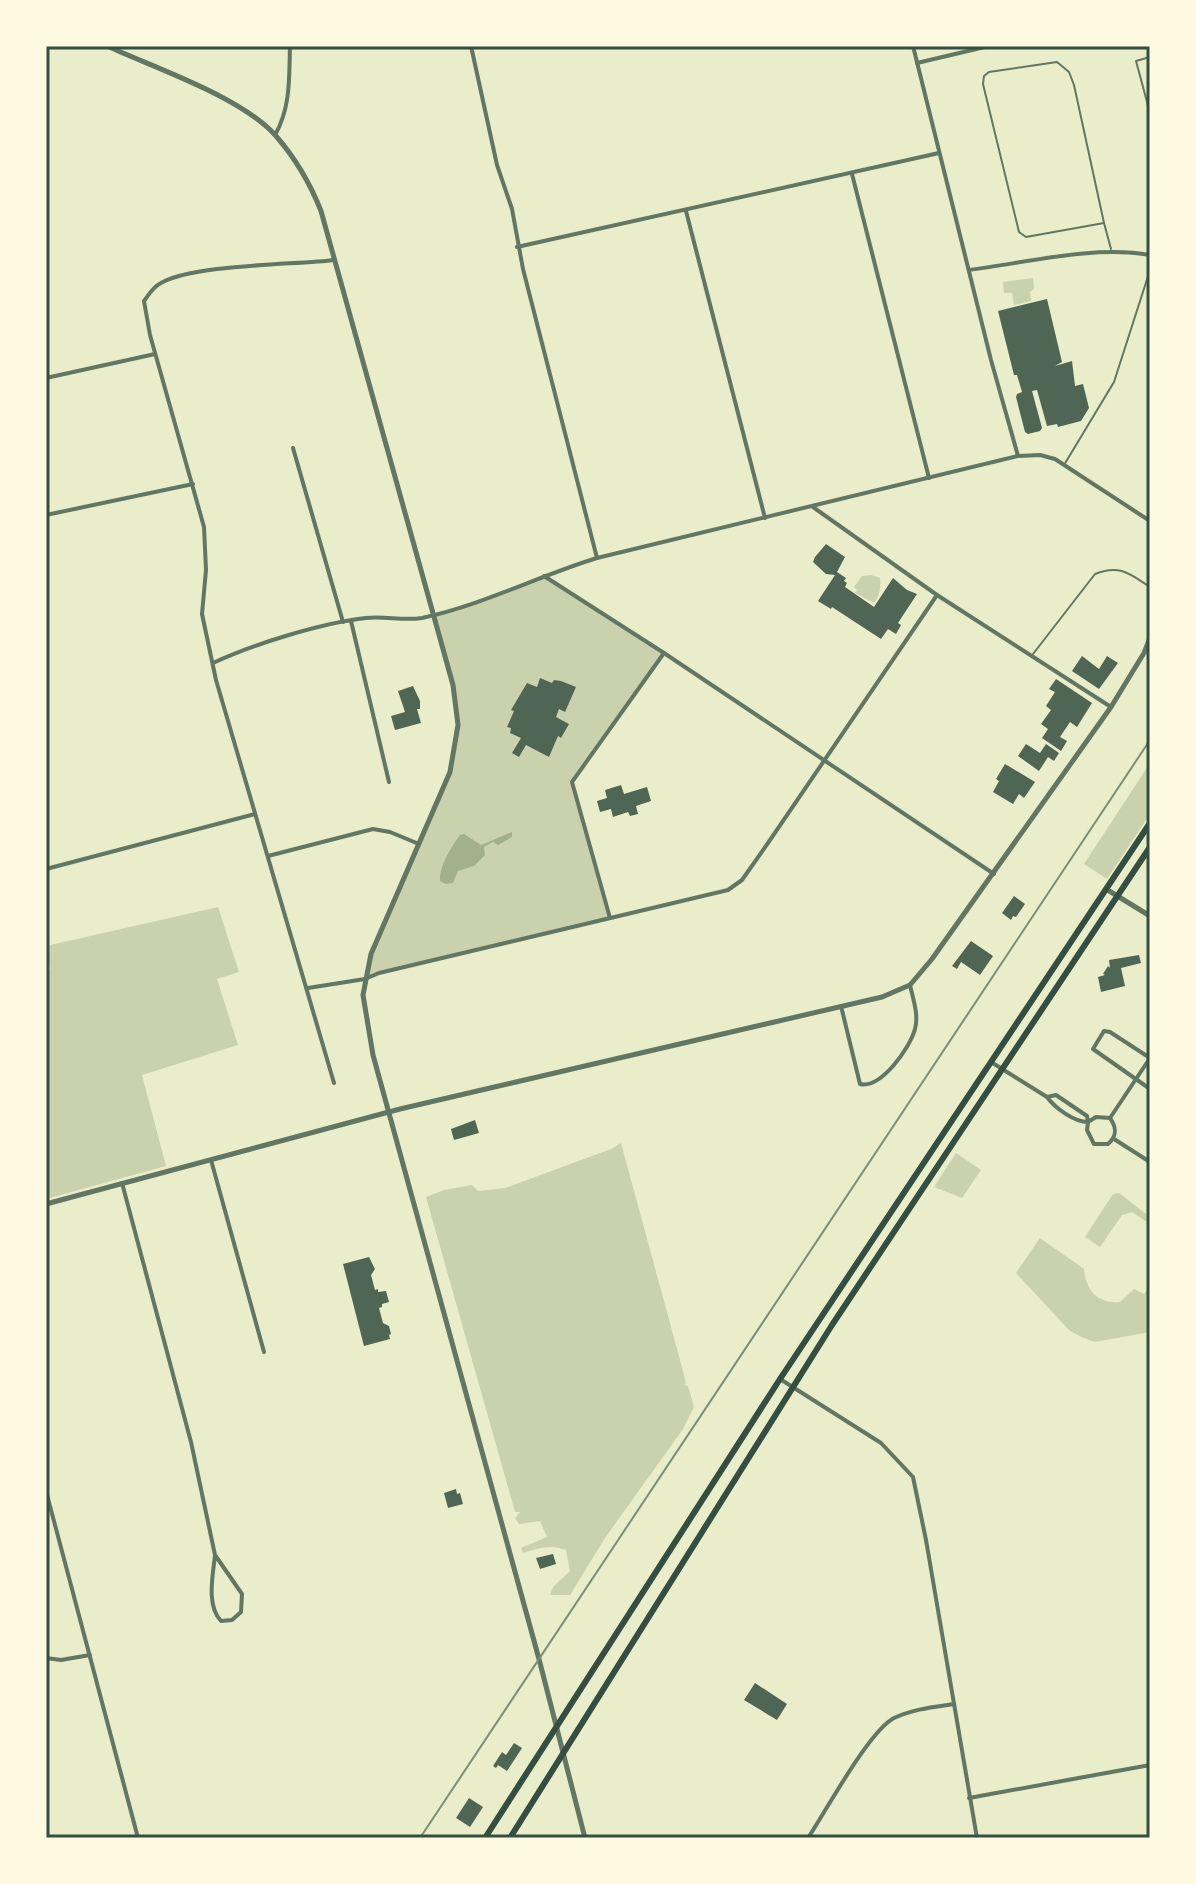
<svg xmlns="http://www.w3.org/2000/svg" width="1196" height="1884" font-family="Inter,sans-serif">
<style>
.green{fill:#cad2ad}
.water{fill:#a3b18a}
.building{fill:#4f6655}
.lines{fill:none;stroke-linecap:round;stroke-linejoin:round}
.service{stroke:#617663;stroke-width:2}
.minor{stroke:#617663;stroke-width:4}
.tertiary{stroke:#617663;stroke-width:5}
.primary{stroke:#344e41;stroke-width:6}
.rail{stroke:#7c8e77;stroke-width:2}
.neatline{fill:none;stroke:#344e41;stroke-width:3}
</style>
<rect width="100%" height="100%" fill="#e9edc9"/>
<g class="green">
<path d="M1033,278l1,11 -4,3 1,9 -17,4 -2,-12h-8l-1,-11z"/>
<path d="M871,575l9,3c1,10 0,17 -6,25l-19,-10 2,-3 -3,-3 8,-11z"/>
<path d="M544,576l120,77 -92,129 38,136 -231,55 -14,6 3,-16 78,-181 12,-67 -25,-100 63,-19z"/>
<path d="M1150,763v51l-43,65 -23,-15z"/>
<path d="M218,907l21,65 -22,7 21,66 -96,30 24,91 -120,33v-228l4,-1 -4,-24z"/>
<path d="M621,1143l62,228 3,13 -3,1 5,1 6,21 -11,22 -78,109 -35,57h-20l3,-8 17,-16 -4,-21c-16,-6 -27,-2 -43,3l-2,-5 26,-11 -7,-16 -21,3 -4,-6 5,-6h-5l-89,-315 18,-7 28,-5 6,6 27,-3 106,-39z"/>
<path d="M956,1153l25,17 -19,28 -28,-11z"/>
<path d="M1119,1193l31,24 -3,5 -15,-10 -10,3 -22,32 -15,-10 28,-43z"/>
<path d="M1040,1238l44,31c2,21 13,35 36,33l14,-13 10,5 6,-9v47l-55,10 -14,-5 -12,-7 -53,-57z"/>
</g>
<path class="water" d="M512,832v5l-14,8 -5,-3 -9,5 1,8 -11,11 -16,5 -5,12 -7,1 -6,-3c-1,-14 11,-34 20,-46l4,-1 17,11z"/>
<g class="building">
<path d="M1047,299l15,63 -7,4 17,-5 3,25 8,-2 6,24 -8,13 -23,6 -1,-3 -10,2 -10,-36 -5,1 10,37 -2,3 -12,3 -3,-2 -9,-35 1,-3 5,-2 -5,-17h-3l-16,-64z"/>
<path d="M826,544l19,13 -8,15 9,6 -2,3 3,2 -2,4 29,20 19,-29 14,12 10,4 -19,29 3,2 -5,9 -8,-5 -7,10 -49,-32 -1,2 -13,-8 17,-26 -9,-1 -13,-12 2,-5z"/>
<path d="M1082,656l17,13 8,-13 11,7 -19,26 -27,-18z"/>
<path d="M540,678l12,5 2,-3 7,1 15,6 -11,25 -6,-3 -3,8 13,7 -8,14 -3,-2 -9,21 -23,-12 -7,12 -7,-4 9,-15 -11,-5 1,-5 -4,-1 7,-16 -3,-1 16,-27 10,4z"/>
<path d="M1056,679l36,24 -15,24 -7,-5 -10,15 7,4 -6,10 -19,-13 6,-9 -7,-5 10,-14 -5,-4 9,-14 -6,-3z"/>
<path d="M413,686l7,15v8h-3l4,14 -26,7 -4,-14 14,-4 -7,-21z"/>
<path d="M1026,744l14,9 6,-9 13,9 -5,8 -6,-4 -9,14 -21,-15z"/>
<path d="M1005,764l30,18 -11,16 -5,-4 -6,10 -20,-12 6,-11 -3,-2z"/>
<path d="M621,785l3,9 23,-7 4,14 -15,5 2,8 -8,2 -2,-4 -15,5 -2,-8 -11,3 -3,-11 10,-3 -2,-8z"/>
<path d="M1014,896l11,8 -9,13 -3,-1 -2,4 -9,-7z"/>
<path d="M971,941l22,15 -13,19 -19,-13 -4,7 -5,-3z"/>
<path d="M1139,955l2,8 -20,5 4,18 -24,6 -3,-15 7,-2 -2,-1 5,-8 2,2 -1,-8z"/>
<path d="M475,1120l4,13 -25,7 -3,-11z"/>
<path d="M369,1257l6,12 -4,6 4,15 3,-1v3l8,-1 3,11 -7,2v3l-3,1 4,15 6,3 2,8 -2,1 1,4 -26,7 -21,-82z"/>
<path d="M456,1489l1,5 3,-1 3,11 -15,4 -4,-15z"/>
<path d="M553,1554l3,10 -16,5 -4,-11z"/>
<path d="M755,1683l32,21 -10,16 -33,-20z"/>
<path d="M514,1743l8,5 -15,23 -9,-6 -2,3 -3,-2 9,-14 4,3z"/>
<path d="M469,1798l14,9 -13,20 -14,-9z"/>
</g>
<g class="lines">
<g class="service">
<path d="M1150,57l-14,4 14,52"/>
<path d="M1104,223l-30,-138 -5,-13 -12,-10 -68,10 -5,4 -1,8 36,148 7,5 78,-14 7,26"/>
<path d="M1064,465l50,-83 36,-112"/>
<path d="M1033,654l62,-80c25,-10 35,0 55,13"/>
</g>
<g class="minor">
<path d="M471,46l26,119 15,44 11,60 74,289"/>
<path d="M913,46l78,314 27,96"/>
<path d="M917,63l72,-17"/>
<path d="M275,135c16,-28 14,-58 15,-89"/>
<path d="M852,174l77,304"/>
<path d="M686,211l79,307"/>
<path d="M517,247l422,-94"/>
<path d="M969,270c56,-7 125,-25 181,-15"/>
<path d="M46,378l109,-24"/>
<path d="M293,448l50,174"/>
<path d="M813,507l124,88 174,112"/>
<path d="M46,515l147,-31"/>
<path d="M544,576l120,77 330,221"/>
<path d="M351,621l38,161"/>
<path d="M213,663c41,-19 108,-40 153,-45 19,-2 37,3 56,0 61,-13 116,-42 175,-60l421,-102 22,-1 15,4 95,62"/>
<path d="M268,856l105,-27 17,3 29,12"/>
<path d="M46,869l209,-55"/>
<path d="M610,918l-38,-136 92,-129"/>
<path d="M308,988l57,-9 14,-6 349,-83 14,-10 26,-37 169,-248"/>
<path d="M841,1006l19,78c21,5 50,-36 55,-55 4,-14 -2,-30 -5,-44"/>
<path d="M1150,1058l-40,-26 -6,-1 -11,18 57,40"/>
<path d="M991,1062l56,35c8,11 27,25 41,25l-1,8 7,14h14c9,-8 9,-16 2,-26l-14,-1 -8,5 -1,-6 -31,-21 -9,2"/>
<path d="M334,1083l-118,-403 -14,-66 4,-44 -2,-43 -54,-192 -6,-34c5,-7 9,-14 17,-18 34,-19 132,-18 174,-23"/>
<path d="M1110,1118l40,-60"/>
<path d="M1114,1139l36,23"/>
<path d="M211,1160l53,192"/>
<path d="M122,1183l69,259 24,113 27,39 -1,18 -9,8 -11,1c-15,-16 -8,-46 -6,-66"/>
<path d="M780,1379l101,64 32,34 13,63 51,298"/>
<path d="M46,1491l92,347"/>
<path d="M46,1658l15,2 29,-5"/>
<path d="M969,1798l181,-33"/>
<path d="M808,1838c18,-27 61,-107 86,-120 19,-9 40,-11 60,-14"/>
</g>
<g class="tertiary">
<path d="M107,46c48,22 135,51 169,90 20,23 34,47 45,75l132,474 5,40 -8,47 -79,182 -8,41 10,60 166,604 46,179"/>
<path d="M1106,889l44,27"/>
<path d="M46,1204l354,-95 482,-112 28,-12 22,-26 179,-252 33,-54 6,-15"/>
</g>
<g class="primary">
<path d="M485,1838l295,-459 370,-556"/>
<path d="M510,1838l322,-513 318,-478"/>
</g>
<path class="rail" d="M420,1838l730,-1098"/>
</g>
<rect width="1196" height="1884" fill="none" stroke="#fefae0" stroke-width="96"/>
<rect x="48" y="48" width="1100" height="1788" class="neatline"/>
</svg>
